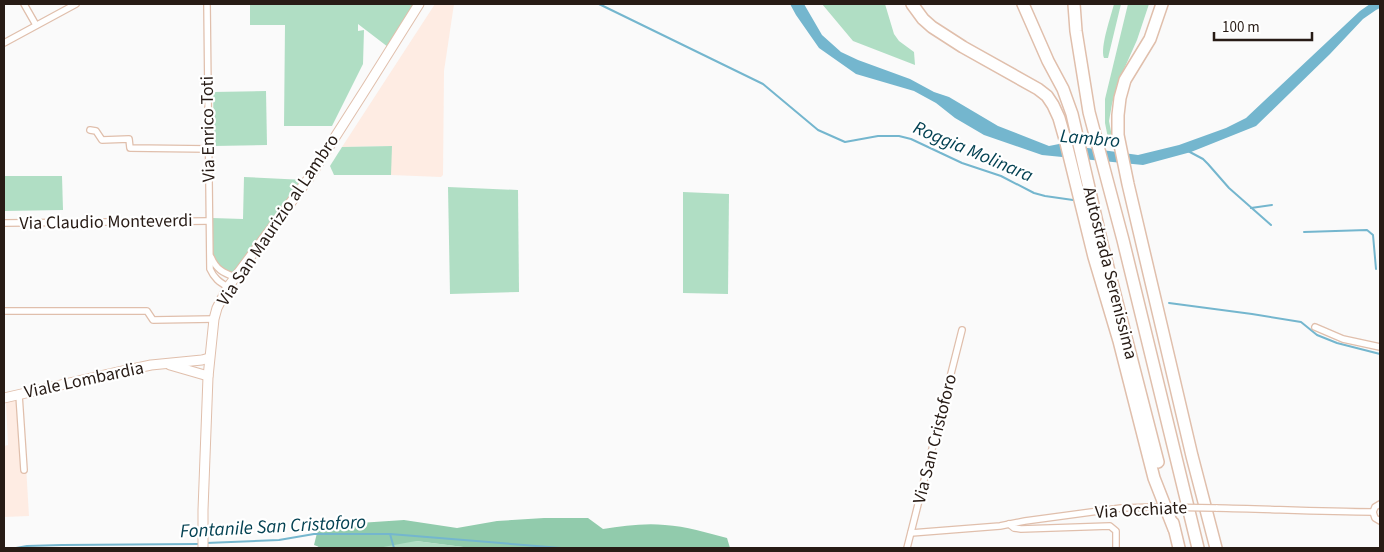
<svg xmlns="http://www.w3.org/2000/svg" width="1384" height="552" font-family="'Source Sans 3',sans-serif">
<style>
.built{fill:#feece3}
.green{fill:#b0dec4}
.forest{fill:#91cbac}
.water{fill:#74b6ce}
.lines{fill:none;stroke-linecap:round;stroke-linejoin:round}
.stream{stroke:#74b6ce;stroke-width:2}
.street-casing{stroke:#e0bfac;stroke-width:8}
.secondary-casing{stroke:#e0bfac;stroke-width:11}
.highway-casing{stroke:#e0bfac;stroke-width:14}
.street{stroke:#fff;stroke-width:5.5}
.secondary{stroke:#fff;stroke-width:9}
.highway{stroke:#fff;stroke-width:11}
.street-bridge-casing{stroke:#e0bfac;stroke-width:8;stroke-linecap:butt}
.street-bridge{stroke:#fff;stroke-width:5.5}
.labels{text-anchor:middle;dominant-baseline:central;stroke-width:4.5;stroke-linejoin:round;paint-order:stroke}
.street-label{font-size:18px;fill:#271b15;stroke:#fff}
.water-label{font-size:19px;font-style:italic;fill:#034152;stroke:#fff}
</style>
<rect width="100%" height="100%" fill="#fafafa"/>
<g class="built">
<path d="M435,4h19l-10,67 -1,104 -2,2 -50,-2v-29l-49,1z"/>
<path d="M22,398l7,118 -25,1v-71l4,-1 -2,-42z"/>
</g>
<g class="green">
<path d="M250,4h166l-28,43 -30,-23v7l6,-1 -1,34 -31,62h-48l1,-101h-35z"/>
<path d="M822,4h63l9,30 5,7 15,11 1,13 -62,-24z"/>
<path d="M1114,4h7l-13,54h-4c-4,-11 7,-42 10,-54z"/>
<path d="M1128,4h21l-12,36 -20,45 -5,19 -3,17 5,26 -4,1 -5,-25v-24z"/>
<path d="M266,91l1,54 -53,1 -1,-54z"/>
<path d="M392,146l-1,29h-57l-4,-9 12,-19z"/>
<path d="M62,176l1,34 -59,1v-35z"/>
<path d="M244,177l61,3 -68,92c-10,1 -19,-3 -23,-13 -2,-5 -1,-33 -2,-41l31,1z"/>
<path d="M448,187l70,3 1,102 -69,2z"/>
<path d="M683,192l46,2 -1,100 -45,-1z"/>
<path d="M318,538l98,3 55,7h-153z"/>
</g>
<path class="forest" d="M544,518h44l15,11c20,-3 41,-6 62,-4 21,1 42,8 62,13l3,10h-259l-55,-7 -38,7h-56l-8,-3 5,-20 18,-4 22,2 45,-3 53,8 40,-7z"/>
<path class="water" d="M790,4h14l18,31 19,17 17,8 52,19 24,13 15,5 49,29 51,20 10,-2 79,11 41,-10 47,-17 20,-10 114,-107 10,-7h10v4l-4,2 -13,9 -33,35 -74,72 -65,26 -48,13 -101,-10 -58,-20 -29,-17 -19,-15 -22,-12 -58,-17 -37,-26 -23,-33z"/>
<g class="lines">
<g class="stream">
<path d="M599,4l164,80 55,46 27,12 33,-6h21l12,3 51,24 39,13 33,17 11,3 28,4"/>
<path d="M1188,151l15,8 5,5 21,24 42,37"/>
<path d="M1251,208l21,-3"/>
<path d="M1304,232l63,-2 6,5 3,34"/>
<path d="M1169,303l83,11 49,8 16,13 20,8 43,11"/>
<path d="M390,534l4,14"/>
<path d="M206,543l73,-3 35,-6h76l171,14"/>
<path d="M16,548l11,-2 35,-1 137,-1"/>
</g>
<defs>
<g id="street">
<path d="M24,4l12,21"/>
<path d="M207,4l3,265c4,9 9,13 18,18"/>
<path d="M4,43l72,-39"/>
<path d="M90,130l6,1 6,9 27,-1 1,9 79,1"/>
<path d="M4,223l205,-2"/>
<path d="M211,257c5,12 12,16 24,20"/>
<path d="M4,311h143l6,9 61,-1"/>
<path d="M1315,327l28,12 37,8"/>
<path d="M19,395l5,75"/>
<path d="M1380,504l-5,3 -2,5 2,6 5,3"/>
<path d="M1216,508c53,1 105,4 157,4"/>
<path d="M1009,524l5,4 7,1 89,-3 6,5v17"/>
<path d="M911,533l89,-7 25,-5 96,-13 33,-1"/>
<path d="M907,548l55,-218"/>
</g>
<g id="secondary">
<path d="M170,365l38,11"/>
<path d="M4,398l109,-25 38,-8 51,-5 7,-2"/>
<path d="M203,548v-38l5,-133 6,-58 3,-11 11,-21 81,-109 58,-91 52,-83"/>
</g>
<g id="highway">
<path d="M912,4l11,15 9,8 31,20 75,42 9,7 6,9 6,13 6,21 29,118 25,84 35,137 20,51"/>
<path d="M1023,4l25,57 15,28 9,25 30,130 56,218"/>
<path d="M1074,4l2,27 13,81 34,128 75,308"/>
<path d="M1162,4l-12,35 -25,41 -5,18 -2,17v20l10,49 64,272 24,92"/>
<path d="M1173,523l6,25"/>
</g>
</defs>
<use href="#street" class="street-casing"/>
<use href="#secondary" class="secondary-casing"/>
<use href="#highway" class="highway-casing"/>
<use href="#street" class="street"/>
<use href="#secondary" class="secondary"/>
<use href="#highway" class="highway"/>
<defs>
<path id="street-bridge" d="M1154,507l62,1"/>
</defs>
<use href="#street-bridge" class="street-bridge-casing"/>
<use href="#street-bridge" class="street-bridge"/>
</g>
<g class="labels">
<g class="street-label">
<text transform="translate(208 129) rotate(-91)">Via Enrico Toti</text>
<text transform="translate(278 220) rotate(-56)">Via San Maurizio al Lambro</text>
<text transform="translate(106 222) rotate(-1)">Via Claudio Monteverdi</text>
<text transform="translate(1110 273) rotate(76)">Autostrada Serenissima</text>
<text transform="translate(84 380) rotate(-12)">Viale Lombardia</text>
<text transform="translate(935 439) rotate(-76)">Via San Cristoforo</text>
<text transform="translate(1141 510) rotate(-3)">Via Occhiate</text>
</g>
<g class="water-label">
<text transform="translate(1090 139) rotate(5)">Lambro</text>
<text transform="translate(973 152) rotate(23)">Roggia Molinara</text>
<text transform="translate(273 527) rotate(-3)">Fontanile San Cristoforo</text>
</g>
</g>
<rect width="1384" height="552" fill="none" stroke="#271b15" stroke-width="10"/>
<path d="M1214 32v8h98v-8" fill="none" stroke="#271b15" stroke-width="2.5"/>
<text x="1222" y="32" font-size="15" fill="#271b15" stroke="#ffffff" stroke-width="4" paint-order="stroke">100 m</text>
</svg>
